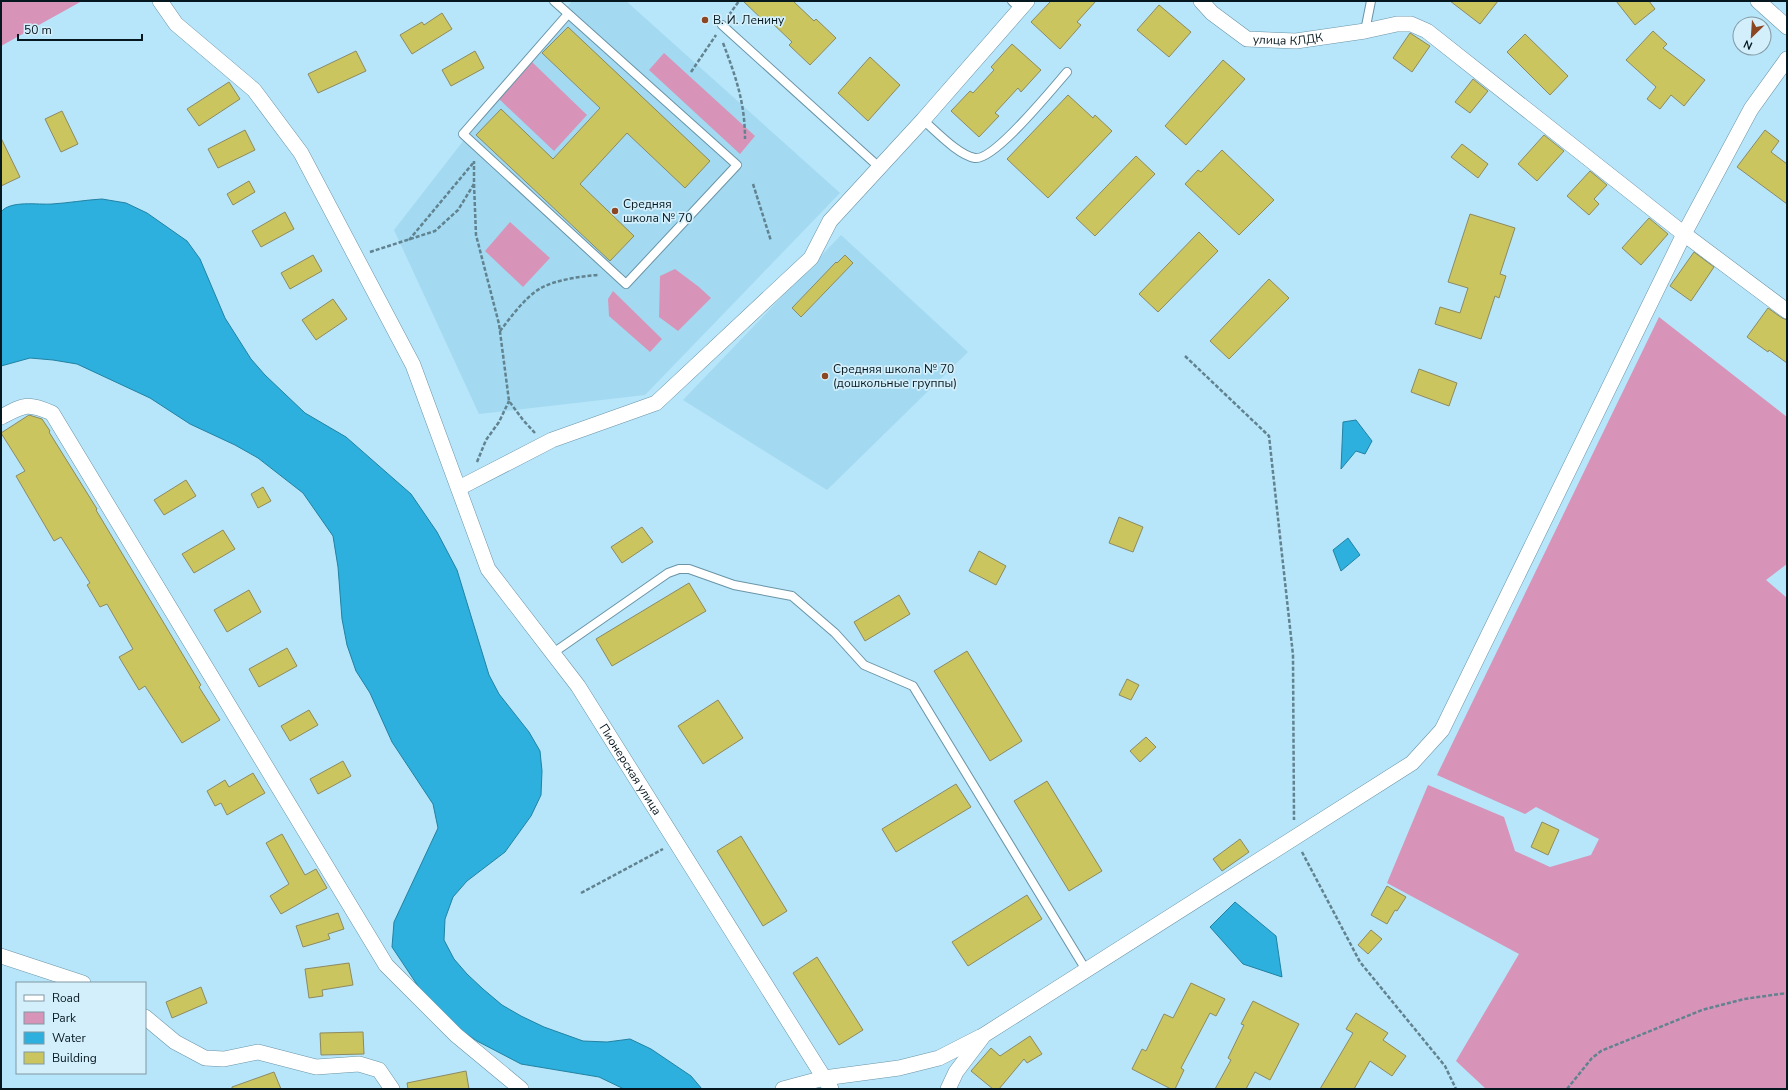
<svg xmlns="http://www.w3.org/2000/svg" width="1788" height="1090" font-family="'Nunito Sans',sans-serif">
<style>
.built{fill:#a3daf1}
.green{fill:#d794b8}
.water{fill:#2db0dd;stroke:#2182a4}
.building{fill:#cbc55f;stroke:#8b8a63}
.lines{fill:none;stroke-linecap:round;stroke-linejoin:round}
.lane-casing{stroke:#6994a7;stroke-width:10}
.street-casing{stroke:#6994a7;stroke-width:16}
.path{stroke:#61828f;stroke-width:2.5;stroke-dasharray:4 2;stroke-linecap:butt}
.lane{stroke:#fff;stroke-width:8}
.street{stroke:#fff;stroke-width:15}
.poi-dot{fill:#8c4621;stroke:#d3effb;stroke-width:1.5}
.labels{text-anchor:middle;dominant-baseline:central;stroke-width:3.5;stroke-linejoin:round;paint-order:stroke}
.poi-label{font-size:12px;fill:#06181f;stroke:#d3effb;text-anchor:start}
.street-label{font-size:12px;fill:#06181f;stroke:#d3effb}
</style>
<rect width="100%" height="100%" fill="#b7e5f9"/>
<g class="built">
<path d="M572,1h54l214,192 -195,202 -166,19 -85,-184z"/>
<path d="M841,235l127,117 -141,138 -144,-90z"/>
</g>
<g class="green">
<path d="M1,1h81l-81,45z"/>
<path d="M664,53l91,83 -15,18 -91,-84z"/>
<path d="M532,62l55,53 -33,36 -55,-52z"/>
<path d="M510,222l40,36 -27,29 -38,-36z"/>
<path d="M675,269l24,18 12,11 -33,33 -19,-14 1,-41z"/>
<path d="M613,291l49,48 -12,13 -41,-36 -1,-17z"/>
<path d="M1659,317l128,100v147l-21,16 21,18v491h-301l-30,-28 63,-107 -132,-71 41,-98 76,32 11,34 35,16 41,-12 8,-16 -63,-32 -11,7 -88,-39z"/>
</g>
<g class="water">
<path d="M102,199l24,4 21,10 40,28 13,18 25,59 26,41 14,16 40,38 41,24 65,57 26,38 20,38 32,105 10,19 30,38 11,19 2,20 -1,24 -10,21 -26,36 -38,29 -14,16 -8,22 -1,21 10,19 13,15 16,15 19,16 19,11 23,11 39,14 24,1 23,-3 21,10 40,27 11,13h-78l-25,-12 -78,-13 -44,-23 -22,-15 -35,-37 -28,-42 2,-25 44,-94 -5,-24 -41,-62 -22,-49 -14,-22 -9,-26 -5,-26 -4,-52 -5,-31 -30,-43 -45,-35 -23,-13 -45,-21 -40,-26 -73,-34 -24,-4 -23,-2 -29,8v-154c9,-12 37,-7 51,-8 16,-1 33,-4 50,-5z"/>
<path d="M1356,420l16,21 -7,13 -9,-3 -15,18 2,-47z"/>
<path d="M1348,538l12,17 -19,16 -8,-21z"/>
<path d="M1235,902l41,34 6,41 -39,-13 -33,-37z"/>
</g>
<g class="building">
<path d="M743,1h50l21,20 2,-2 20,19 -26,27 -21,-20 3,-3 -23,-22 -3,3z"/>
<path d="M1051,1h45l-19,21 4,3 -21,24 -29,-27z"/>
<path d="M1450,1h48l-18,23z"/>
<path d="M1616,1h33l6,8 -20,16z"/>
<path d="M1159,5l32,27 -22,25 -32,-27z"/>
<path d="M442,13l10,16 -40,25 -12,-19 22,-13 2,3z"/>
<path d="M568,27l142,134 -25,27 -58,-55 -47,51 54,52 -24,25 -134,-126 25,-26 52,50 47,-51 -58,-55z"/>
<path d="M1653,31l14,13 -4,4 42,32 -21,26 -13,-11 -11,14 -13,-10 9,-12 -30,-27z"/>
<path d="M1410,33l20,13 -18,26 -19,-14z"/>
<path d="M1525,34l43,42 -18,19 -43,-43z"/>
<path d="M1012,44l29,26 -20,22 -3,-4 -23,25 4,3 -20,21 -28,-26 19,-20 3,2 21,-23 -3,-3z"/>
<path d="M356,51l10,20 -48,22 -10,-19z"/>
<path d="M475,51l9,17 -33,18 -9,-16z"/>
<path d="M870,57l30,28 -32,36 -30,-28z"/>
<path d="M1223,60l22,19 -59,66 -21,-19z"/>
<path d="M1473,79l15,12 -18,22 -15,-11z"/>
<path d="M229,82l11,17 -41,27 -12,-17z"/>
<path d="M1068,95l25,23 2,-3 17,16 -64,67 -41,-39z"/>
<path d="M62,111l16,33 -17,8 -16,-33z"/>
<path d="M245,130l10,20 -37,18 -10,-19z"/>
<path d="M1765,130l14,11 -8,11 16,12v40l-50,-37z"/>
<path d="M1544,135l20,16 -27,30 -19,-17z"/>
<path d="M1,138l19,39 -19,9z"/>
<path d="M1462,144l26,20 -10,14 -27,-21z"/>
<path d="M1222,150l52,50 -35,35 -54,-51 13,-14 3,2z"/>
<path d="M1136,156l19,18 -60,62 -19,-18z"/>
<path d="M1590,171l17,14 -13,14 5,5 -10,11 -22,-19z"/>
<path d="M249,181l6,11 -22,13 -6,-11z"/>
<path d="M285,212l9,17 -33,18 -9,-16z"/>
<path d="M1470,214l45,14 -15,46 6,2 -7,22 -4,-2 -14,43 -46,-15 5,-17 20,6 8,-25 -20,-6z"/>
<path d="M1649,218l19,16 -27,31 -19,-17z"/>
<path d="M1199,232l19,19 -60,61 -19,-18z"/>
<path d="M1694,252l20,15 -23,34 -21,-15z"/>
<path d="M313,255l9,16 -32,18 -9,-16z"/>
<path d="M845,255l8,8 -52,54 -9,-9 44,-46 1,1z"/>
<path d="M1269,279l20,19 -60,61 -19,-18z"/>
<path d="M333,299l14,20 -31,21 -14,-20z"/>
<path d="M1768,308l14,10 5,2v43l-18,-13 -1,2 -21,-15z"/>
<path d="M1419,369l38,14 -8,23 -38,-14z"/>
<path d="M29,415l13,4 8,12 -1,1 48,77 -1,1 105,175 -2,2 21,33 -38,23 -37,-57 -6,4 -20,-33 14,-8 -26,-45 -7,3 -13,-22 3,-2 -29,-46 -7,4 -38,-65 9,-5 -24,-38z"/>
<path d="M186,480l10,16 -32,19 -10,-15z"/>
<path d="M263,487l8,14 -13,7 -7,-14z"/>
<path d="M1119,517l24,10 -10,25 -24,-9z"/>
<path d="M642,527l11,15 -31,21 -11,-16z"/>
<path d="M223,530l12,19 -41,24 -12,-19z"/>
<path d="M979,551l27,15 -10,19 -27,-14z"/>
<path d="M689,583l17,28 -94,55 -16,-27z"/>
<path d="M249,590l12,22 -34,20 -13,-22z"/>
<path d="M899,595l11,19 -45,27 -11,-19z"/>
<path d="M287,648l10,18 -38,21 -10,-18z"/>
<path d="M967,651l55,90 -32,20 -56,-90z"/>
<path d="M1127,679l12,6 -8,15 -12,-5z"/>
<path d="M718,700l25,38 -40,26 -25,-38z"/>
<path d="M309,710l9,15 -28,16 -9,-15z"/>
<path d="M1146,737l10,10 -16,15 -10,-11z"/>
<path d="M343,761l8,15 -33,18 -8,-15z"/>
<path d="M253,773l12,20 -38,22 -6,-12 -6,3 -8,-15 18,-11 4,7z"/>
<path d="M1047,781l55,90 -33,20 -55,-90z"/>
<path d="M956,784l15,23 -75,45 -14,-23z"/>
<path d="M1542,822l17,8 -11,25 -17,-8z"/>
<path d="M282,834l23,41 11,-6 11,19 -46,26 -11,-18 19,-12 -23,-41z"/>
<path d="M741,836l46,75 -24,15 -46,-75z"/>
<path d="M1240,839l9,13 -27,19 -9,-12z"/>
<path d="M1387,886l19,11 -9,14 -2,-1 -8,14 -16,-9z"/>
<path d="M1027,895l15,24 -74,47 -16,-24z"/>
<path d="M338,913l6,16 -16,5 2,5 -27,8 -7,-21z"/>
<path d="M1371,930l11,9 -14,15 -10,-9z"/>
<path d="M817,957l46,73 -24,15 -46,-72z"/>
<path d="M349,963l4,22 -31,5 1,6 -14,2 -4,-29z"/>
<path d="M1191,983l34,16 -9,17 -6,-3 -29,55 3,2 -9,19h-4l-39,-20 10,-20 4,2 18,-37 9,4z"/>
<path d="M201,987l6,16 -35,15 -6,-16z"/>
<path d="M1253,1001l46,23 -29,56 -15,-8 -9,17h-31l16,-29 -3,-2 16,-33 -3,-1z"/>
<path d="M1356,1013l32,20 -5,7 23,16 -14,20 -22,-15 -16,28h-34l33,-56 -7,-4z"/>
<path d="M363,1032l1,22 -43,1 -1,-22z"/>
<path d="M1030,1036l12,18 -15,9 -3,-4 -25,30h-6l-22,-18 20,-23 9,8z"/>
<path d="M466,1071l3,18h-61l-1,-6z"/>
<path d="M274,1072l7,17h-49v-2z"/>
</g>
<g class="lines">
<defs>
<g id="lane">
<path d="M554,1l183,164 -111,119 -163,-150 105,-120"/>
<path d="M1012,1l8,8"/>
<path d="M722,25l157,142"/>
<path d="M1365,31l6,-30"/>
<path d="M923,120c13,11 35,35 52,38 19,3 78,-70 92,-86"/>
<path d="M553,653l115,-80 11,-4h10l45,16 58,11 43,37 29,32 49,21 173,284"/>
</g>
<g id="street">
<path id="s1" d="M160,1l16,23 78,66 47,63 112,212 75,204 90,117 253,403"/>
<path id="s2" d="M1201,1l11,12 35,26 49,2 69,-10 32,-7h14l16,7 257,203 103,77"/>
<path d="M1758,1l29,26"/>
<path d="M1,417c23,-12 26,-15 51,-4l334,552 70,70 65,54"/>
<path d="M459,488l93,-48 104,-37 155,-145 19,-37 93,-101 104,-119"/>
<path d="M1,956l82,27"/>
<path d="M145,1017l30,25 30,16 19,1 34,-7 58,15 43,-3 20,6 13,19"/>
<path d="M783,1089l41,-11 75,-10 40,-10 41,-21"/>
<path d="M948,1089l8,-17 28,-37 428,-272 30,-33 242,-496 67,-125 36,-50"/>
</g>
</defs>
<use href="#lane" class="lane-casing"/>
<use href="#street" class="street-casing"/>
<g class="path">
<path d="M729,15l10,-14"/>
<path d="M723,43c13,34 22,60 22,96"/>
<path d="M691,72l25,-37"/>
<path d="M474,184l2,51 23,89 10,77 14,19 12,13"/>
<path d="M753,184l18,57"/>
<path d="M409,240l65,-78"/>
<path d="M370,252l65,-21 23,-21 16,-26v-23"/>
<path d="M500,331c11,-14 25,-34 41,-43 14,-8 41,-12 57,-13"/>
<path d="M1185,356l84,80 24,219 1,165"/>
<path d="M477,462l9,-22 13,-18 10,-21"/>
<path d="M1302,852l58,110 85,104 11,23"/>
<path d="M581,893l82,-44"/>
<path d="M1567,1089l25,-31 9,-7 101,-41 42,-11 43,-6"/>
</g>
<use href="#lane" class="lane"/>
<use href="#street" class="street"/>
</g>
<g class="poi-dot">
<circle cx="705" cy="20" r="4"/>
<circle cx="615" cy="211" r="4"/>
<circle cx="825" cy="376" r="4"/>
</g>
<g class="labels">
<g class="poi-label">
<text x="713" y="20">В. И. Ленину</text>
<text x="623" y="204">Средняя<tspan x="623" dy="14">школа № 70</tspan></text>
<text x="833" y="369">Средняя школа № 70<tspan x="833" dy="14">(дошкольные группы)</tspan></text>
</g>
<g class="street-label">
<text stroke="none"><textPath href="#s2" startOffset="101">улица КЛДК</textPath></text>
<text stroke="none"><textPath href="#s1" startOffset="912">Пионерская улица</textPath></text>
</g>
</g>
<rect width="1788" height="1090" fill="none" stroke="#06181f" stroke-width="4"/>
<rect x="16" y="982" width="130" height="92" fill="#d3effb" stroke="#8199a3"/>
<rect x="24" y="995" width="20" height="6" fill="#ffffff" stroke="#8199a3"/>
<text x="52" y="1002" font-size="12" fill="#06181f">Road</text>
<rect x="24" y="1012" width="20" height="12" fill="#d794b8" stroke="#8199a3"/>
<text x="52" y="1022" font-size="12" fill="#06181f">Park</text>
<rect x="24" y="1032" width="20" height="12" fill="#2db0dd" stroke="#8199a3"/>
<text x="52" y="1042" font-size="12" fill="#06181f">Water</text>
<rect x="24" y="1052" width="20" height="12" fill="#cbc55f" stroke="#8199a3"/>
<text x="52" y="1062" font-size="12" fill="#06181f">Building</text>
<g transform="translate(1752 36) rotate(205)"><circle r="19" fill="#d3effb" stroke="#8199a3"/>
<path d="M0-3L7 15L0 10L-7 15Z" fill="#8c4621"/>
<text y="-6" font-size="11" font-weight="bold" text-anchor="middle" fill="#06181f">N</text>
</g>
<path d="M18 34v6h124v-6" fill="none" stroke="#06181f" stroke-width="2"/>
<text x="24" y="34" font-size="12" fill="#06181f" stroke="#d3effb" stroke-width="3" paint-order="stroke">50 m</text>
</svg>
